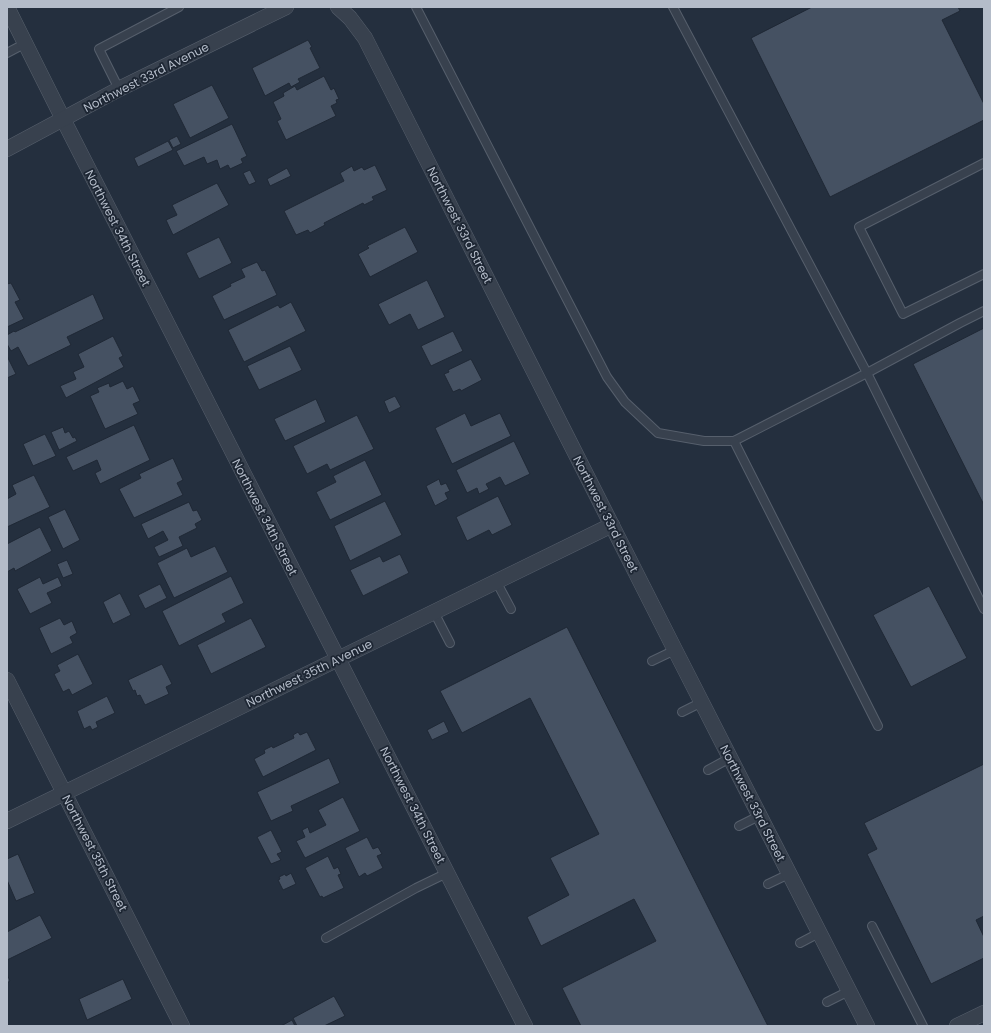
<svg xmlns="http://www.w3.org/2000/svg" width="991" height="1033" font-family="Poppins,sans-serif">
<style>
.building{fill:#455162;stroke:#1f2835}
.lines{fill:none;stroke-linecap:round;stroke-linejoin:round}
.service-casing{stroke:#565f6c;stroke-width:10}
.minor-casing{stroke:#565f6c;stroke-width:16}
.service{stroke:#38414e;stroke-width:8}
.minor{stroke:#38414e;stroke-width:15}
.labels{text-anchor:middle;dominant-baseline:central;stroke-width:3.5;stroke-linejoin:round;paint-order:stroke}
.street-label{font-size:12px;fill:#b4bcc9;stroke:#1d2633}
</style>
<rect width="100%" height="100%" fill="#242f3e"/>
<g class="building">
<path d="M812,7h146l2,4 -18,9 42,84v16l-154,77 -79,-159z"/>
<path d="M308,40l4,7 -2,1 10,20 -22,11 2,3 -9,5 -2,-4 -24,13 -13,-28z"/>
<path d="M324,76l7,14 3,-2 5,11 -3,1 1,3 -6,3 5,10 -50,24 -9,-19 4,-2 -8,-17 11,-6 -1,-3 12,-7 2,4z"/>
<path d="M212,85l17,33 -39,20 -17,-34z"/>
<path d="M232,124l15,32 -6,3 2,4 -13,6 -2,-4 -8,4 -3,-9 -10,4 -3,-7 -20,9 -8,-15z"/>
<path d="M177,136l4,8 -8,4 -4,-8z"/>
<path d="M168,141l5,9 -35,17 -4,-9z"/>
<path d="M375,165l12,25 -15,7 2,3 -10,5 -1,-2 -39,20 1,2 -15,8 -2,-3 -12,5 -12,-24 60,-30 -4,-8 12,-7 2,5 8,-4 2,3z"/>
<path d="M287,168l4,8 -21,10 -3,-7z"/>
<path d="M250,170l6,12 -7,3 -6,-12z"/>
<path d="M217,183l12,22 -56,30 -7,-15 11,-5 -5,-10z"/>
<path d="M405,227l13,25 -48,25 -12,-23 11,-6 -2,-2z"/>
<path d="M219,237l13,26 -33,16 -13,-26z"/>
<path d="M257,262l5,9 3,-1 12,25 -53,25 -12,-24 19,-10 -1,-2 15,-7 -4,-8z"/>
<path d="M427,280l18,37 -27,13 -8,-16 -21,11 -11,-21z"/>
<path d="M11,283l9,17 -5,2 9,17 -17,8v-43z"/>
<path d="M93,294l11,25 -37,18 4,8 -43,21 -10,-19 -7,4 -4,-7v-9l7,-4 1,1z"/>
<path d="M291,302l15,29 -62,31 -16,-32 50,-25 2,3z"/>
<path d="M984,328v177l-71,-141z"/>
<path d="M453,331l10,20 -32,15 -10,-20z"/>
<path d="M113,336l10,20 -4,2 5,9 -58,31 -6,-12 16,-7 -3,-7 11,-5 -6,-13z"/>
<path d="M290,346l12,24 -43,20 -12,-24z"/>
<path d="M7,356l9,18 -9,4z"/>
<path d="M471,359l11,21 -21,11 -1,-2 -7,3 -9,-18 5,-2 -1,-2z"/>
<path d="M123,381l4,8 6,-3 7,15 -7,3 5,10 -33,15 -15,-33 9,-4 -2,-4 12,-5 1,4z"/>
<path d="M395,396l6,11 -12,6 -5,-12z"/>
<path d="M316,399l10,23 -41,19 -11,-22z"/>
<path d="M465,413l6,13 29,-13 11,23 -59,28 -17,-36z"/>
<path d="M357,415l17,34 -44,21 -3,-6 -20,10 -14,-28z"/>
<path d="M134,425l16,35 -50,24 -5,-11 6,-3 -4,-10 -24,11 -7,-14z"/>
<path d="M63,427l2,6 4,-2 4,7 2,-1 2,4 -18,9 -8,-18z"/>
<path d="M45,434l11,22 -23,10 -10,-22z"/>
<path d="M514,441l16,33 -25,12 -5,-9 -14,7 3,5 -10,5 -2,-6 -10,5 -11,-23z"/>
<path d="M173,458l10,22 -6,3 6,12 -49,23 -15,-29 22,-11 -2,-4z"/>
<path d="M365,460l17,35 -52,25 -14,-28 20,-10 -3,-6z"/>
<path d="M34,475l16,32 -43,20v-28l9,-5 -4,-9z"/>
<path d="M439,479l2,6 5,-2 4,8 -5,2 3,6 -13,7 -9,-20z"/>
<path d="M498,496l14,29 -20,10 -3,-5 -22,11 -11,-24z"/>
<path d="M385,501l17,34 -52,26 -16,-35z"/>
<path d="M189,502l4,9 4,-1 5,10 -7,4 2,4 -18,9 4,9 -24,11 -5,-10 14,-7 -5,-9 -15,8 -7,-15z"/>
<path d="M65,509l15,31 -17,9 -15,-32z"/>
<path d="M40,527l12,24 -37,20 -1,-3 -7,4v-28z"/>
<path d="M215,546l13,26 -54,26 -17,-35 30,-15 4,9z"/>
<path d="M400,554l9,19 -46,23 -13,-26 30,-14 3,6z"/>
<path d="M67,560l6,14 -10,4 -6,-14z"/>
<path d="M231,576l13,27 -22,11 4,8 -47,24 -17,-35z"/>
<path d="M40,577l3,7 15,-7 4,9 -15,7 5,10 -22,11 -13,-25z"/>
<path d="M160,584l7,14 -22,11 -7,-14z"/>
<path d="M929,586l38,72 -56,29 -38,-72z"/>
<path d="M120,593l11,22 -18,9 -10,-22z"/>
<path d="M60,618l4,7 8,-4 5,12 -7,4 3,6 -22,11 -12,-26z"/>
<path d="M251,618l15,29 -55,27 -14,-29z"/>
<path d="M567,627l201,399h-187l-19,-38 94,-47 -22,-42 -93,47 -14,-29 42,-22 -19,-37 49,-24 -69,-136 -68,35 -22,-42z"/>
<path d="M78,654l15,30 -21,11 -3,-6 -6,3 -9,-18 6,-3 -3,-6z"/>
<path d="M162,664l10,20 -6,3 3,7 -24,11 -5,-10 -3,1 -2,-6 -2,1 -5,-11z"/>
<path d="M107,696l8,17 -19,9 2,5 -6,3 -2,-4 -6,3 -7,-18z"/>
<path d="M444,721l5,11 -17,8 -5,-10z"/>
<path d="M298,732l2,3 7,-3 9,18 -53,27 -9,-18 11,-6 -1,-3 8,-4 1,2 21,-10 -1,-3z"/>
<path d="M329,758l11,25 -49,23 2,5 -22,10 -14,-29z"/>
<path d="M984,764v152l-8,4 8,17v21l-53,26 -64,-130 10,-5 -13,-26z"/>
<path d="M343,797l17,34 -55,27 -9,-17 9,-4 -3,-7 6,-3 2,6 16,-8 -8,-15z"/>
<path d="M271,830l11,22 -5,2 4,6 -10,4 -14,-27z"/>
<path d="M367,837l6,12 5,-2 4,7 -5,2 6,12 -16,8 -2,-3 -6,4 -14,-29z"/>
<path d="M18,854l17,39 -19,8 -9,-21v-21z"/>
<path d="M328,856l6,13 4,-2 3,7 -3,1 6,13 -21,10 -1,-2 -2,1 -15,-29z"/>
<path d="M291,873l5,11 -13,6 -5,-10 2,-1 -1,-2 6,-3 1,2z"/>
<path d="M40,915l12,23 -45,22v-28z"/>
<path d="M7,974l3,7 -3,2z"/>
<path d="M123,979l9,20 -45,21 -8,-21z"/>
<path d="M334,996l11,20 -21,10h-27l-4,-8z"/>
<path d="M292,1020l3,6h-14z"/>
</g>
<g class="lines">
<defs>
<g id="service">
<path d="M416,7l191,370 18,25 33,31 46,8h30l133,-68 93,-50 24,-12"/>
<path d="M673,7l194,366 117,236"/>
<path d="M7,53l19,-10"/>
<path d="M119,89l-20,-40 80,-42"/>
<path d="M984,163l-125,64 44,87 81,-40"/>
<path d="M734,441l144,285"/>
<path d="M496,581l15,28"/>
<path d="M434,612l16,31"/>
<path d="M652,661l23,-11"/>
<path d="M682,712l20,-10"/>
<path d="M708,770l22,-12"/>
<path d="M739,826l20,-10"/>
<path d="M768,884l21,-10"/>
<path d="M872,926l51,100"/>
<path d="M326,938l90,-50 31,-15"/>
<path d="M800,943l19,-10"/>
<path d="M827,1002l22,-11"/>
</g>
<g id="minor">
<path d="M7,7l56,112 462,907"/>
<path d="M338,7l12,11 15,20 310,612 192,376"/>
<path d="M7,149l112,-60 167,-82"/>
<path d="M7,680l175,346"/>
<path d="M7,821l605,-296"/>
<path d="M957,1026l27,-13"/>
</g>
</defs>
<use href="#service" class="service-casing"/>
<use href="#minor" class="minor-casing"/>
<use href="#service" class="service"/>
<use href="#minor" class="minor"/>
</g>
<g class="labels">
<g class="street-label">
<text transform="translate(146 77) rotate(-27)">Northwest 33rd Avenue</text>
<text transform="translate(460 225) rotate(63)">Northwest 33rd Street</text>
<text transform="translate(118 228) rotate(63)">Northwest 34th Street</text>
<text transform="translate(606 514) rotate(63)">Northwest 33rd Street</text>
<text transform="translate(265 517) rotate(63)">Northwest 34th Street</text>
<text transform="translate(309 673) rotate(-26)">Northwest 35th Avenue</text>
<text transform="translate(753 803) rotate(63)">Northwest 33rd Street</text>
<text transform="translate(413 805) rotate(63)">Northwest 34th Street</text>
<text transform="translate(95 853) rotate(63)">Northwest 35th Street</text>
</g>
</g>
<rect width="991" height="1033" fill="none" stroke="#b4bcc9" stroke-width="16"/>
</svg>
